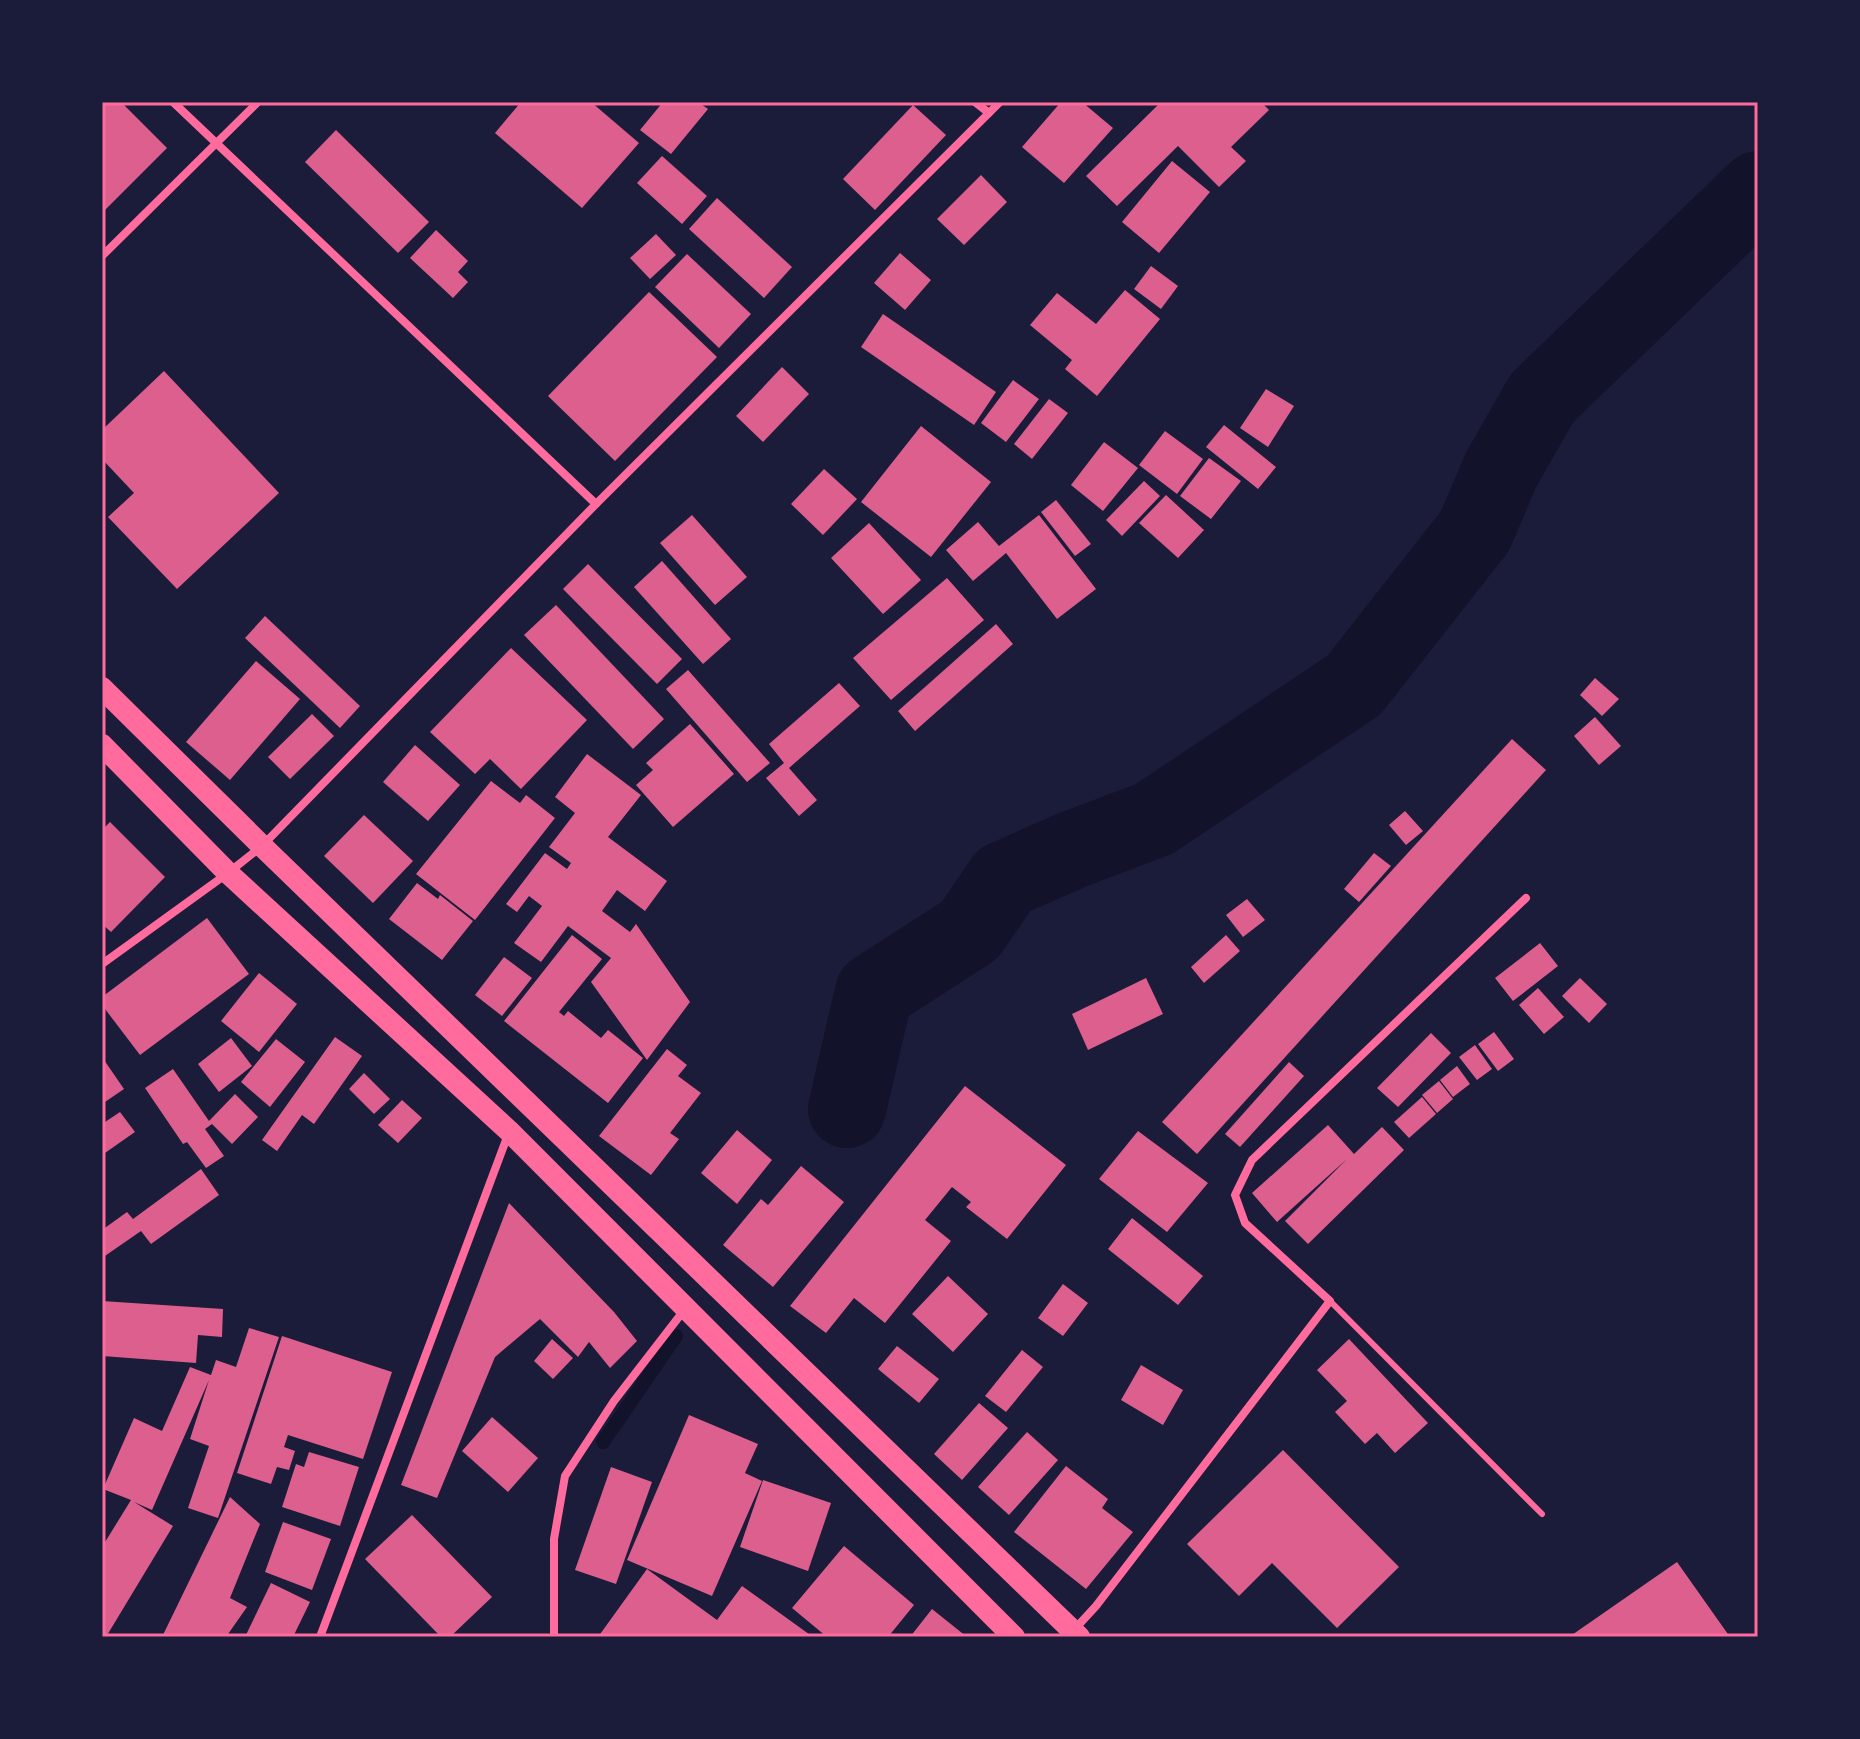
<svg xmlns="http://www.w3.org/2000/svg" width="1860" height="1739" font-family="Helvetica,sans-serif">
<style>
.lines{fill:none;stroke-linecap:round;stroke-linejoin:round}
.stream{stroke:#12122b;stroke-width:14}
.river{stroke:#12122b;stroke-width:78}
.building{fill:#dd5f8e}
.service{stroke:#ff6b9d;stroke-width:6}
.minor{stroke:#ff6b9d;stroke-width:8}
.trunk{stroke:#ff6b9d;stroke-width:22}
.neatline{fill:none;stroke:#ff6b9d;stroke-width:3}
</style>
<rect width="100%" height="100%" fill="#1b1b3a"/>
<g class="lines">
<path class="stream" d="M603,1442l73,-106"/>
<path class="river" d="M847,1109l27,-117 96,-62 34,-50 68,-30 82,-31 200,-134 121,-154 26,-61 41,-72 216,-208"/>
</g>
<g class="building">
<path d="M102,102h19l46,46 -65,65z"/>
<path d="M521,102h70l48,41 -57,65 -87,-75z"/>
<path d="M663,102h35l10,7 -37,45 -31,-24z"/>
<path d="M1061,102h21l31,26 -49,55 -42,-36z"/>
<path d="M1161,102h100l8,8 -38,37 15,14 -27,26 -41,-41 -61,60 -31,-30z"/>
<path d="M913,105l33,30 -71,75 -32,-31z"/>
<path d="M336,130l93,92 -31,31 -93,-91z"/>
<path d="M662,156l45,40 -25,28 -45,-41z"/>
<path d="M1172,161l38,31 -51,61 -37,-31z"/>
<path d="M981,175l26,27 -43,43 -27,-26z"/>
<path d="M717,198l75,69 -28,31 -75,-69z"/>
<path d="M436,230l32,31 -10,11 10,10 -15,16 -43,-40z"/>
<path d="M656,234l20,21 -26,24 -20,-21z"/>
<path d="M900,253l31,27 -26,30 -31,-27z"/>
<path d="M687,254l64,60 -32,34 -64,-61z"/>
<path d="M1151,266l27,20 -17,23 -27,-20z"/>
<path d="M1125,290l35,29 -63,77 -32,-27 7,-9 -42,-35 27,-32 39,31z"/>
<path d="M649,292l68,65 -102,104 -67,-65z"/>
<path d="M883,314l113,78 -22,33 -113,-78z"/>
<path d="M782,367l27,27 -46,48 -27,-26z"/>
<path d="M164,371l115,122 -102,96 -69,-72 26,-24 -32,-34v-29z"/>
<path d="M1013,380l26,19 -33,43 -25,-19z"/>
<path d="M1266,389l28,17 -26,41 -28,-19z"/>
<path d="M1049,399l19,14 -36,46 -18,-15z"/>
<path d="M1224,425l52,42 -18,22 -52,-42z"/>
<path d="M921,426l70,56 -60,75 -70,-55z"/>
<path d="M1165,431l38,28 -26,35 -38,-29z"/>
<path d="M1104,442l34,26 -35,43 -32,-26z"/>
<path d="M1209,458l32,23 -30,38 -31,-23z"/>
<path d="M824,469l33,30 -34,36 -32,-31z"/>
<path d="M1144,481l16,15 -38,40 -16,-16z"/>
<path d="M1166,495l38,35 -26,28 -39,-35z"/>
<path d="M1056,500l35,44 -16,12 -34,-44z"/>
<path d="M692,515l55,62 -32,28 -55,-62z"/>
<path d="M1039,515l57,74 -39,30 -51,-66 -33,28 -27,-31 32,-28 21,24z"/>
<path d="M869,523l52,57 -38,34 -52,-56z"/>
<path d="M662,561l69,78 -28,25 -69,-77z"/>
<path d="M588,564l94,95 -25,25 -94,-95z"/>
<path d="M947,578l37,42 -93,80 -38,-42z"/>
<path d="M556,605l108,114 -31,30 -109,-114z"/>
<path d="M265,616l95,90 -20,22 -95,-90z"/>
<path d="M996,624l17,20 -98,87 -17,-20z"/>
<path d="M511,648l76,72 -66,69 -31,-30 -15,15 -45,-42z"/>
<path d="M256,661l44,38 -70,81 -44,-38z"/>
<path d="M688,670l82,93 -23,19 -81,-93z"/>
<path d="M1595,678l24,21 -17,17 -22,-21z"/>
<path d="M839,683l21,23 -71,62 28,32 -18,16 -33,-38 18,-15 -15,-19z"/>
<path d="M312,714l22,22 -44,43 -22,-22z"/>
<path d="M1595,717l26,29 -22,19 -25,-29z"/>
<path d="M690,724l44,50 -61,53 -37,-42 17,-15 -7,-7z"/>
<path d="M1512,739l34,31 -349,384 -35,-32z"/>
<path d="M415,745l45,40 -32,36 -45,-39z"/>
<path d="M587,754l54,41 -33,42 59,44 -22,30 -28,-21 -15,21 28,21 6,-8 54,78 -43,58 -56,-78 20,-24 -43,-32 -27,36 -27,-19 28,-37 -13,-10 -12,16 -11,-8 39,-51 22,16 4,-6 -22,-16 26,-34 -20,-16z"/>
<path d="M491,781l29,22 6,-8 29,23 -80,102 -59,-46z"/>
<path d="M1405,811l18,20 -17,14 -17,-20z"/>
<path d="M364,815l49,46 -40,42 -49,-47z"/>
<path d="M110,822l55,55 -54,55 -9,-8v-94z"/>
<path d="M1374,853l17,13 -32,36 -15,-13z"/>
<path d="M417,883l21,16 2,-4 33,26 -31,39 -53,-41z"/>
<path d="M1247,899l18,21 -22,17 -17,-22z"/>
<path d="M207,918l42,56 -109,81 -38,-50v-8z"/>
<path d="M572,935l30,24 -43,53 5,4 4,-5 33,27 7,-8 35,28 -35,45 -104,-82z"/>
<path d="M1226,935l14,16 -36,32 -13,-16z"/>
<path d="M1540,943l18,23 -45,35 -18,-23z"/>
<path d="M504,957l28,21 -30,38 -27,-21z"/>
<path d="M259,973l38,31 -38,48 -38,-31z"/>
<path d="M1146,978l17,36 -75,36 -16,-36z"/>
<path d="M1580,978l27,26 -18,19 -27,-27z"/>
<path d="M1538,988l26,29 -20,17 -25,-29z"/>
<path d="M1494,1032l20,27 -16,12 -20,-27z"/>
<path d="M1431,1033l20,20 -53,54 -21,-19z"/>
<path d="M335,1037l27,19 -48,68 -12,-9 -25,36 -15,-11z"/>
<path d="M231,1038l21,28 -33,26 -21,-28z"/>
<path d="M276,1039l29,23 -35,45 -29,-25z"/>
<path d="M1475,1045l17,24 -15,11 -18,-23z"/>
<path d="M667,1049l20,16 -9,11 23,17 -31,40 9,6 -28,36 -52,-39z"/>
<path d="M102,1057l22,32 -22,15z"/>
<path d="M1289,1062l15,14 -64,71 -15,-13z"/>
<path d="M1457,1066l13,18 -17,13 -13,-17z"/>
<path d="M173,1069l36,52 26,-27 23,23 -26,27 -20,-20 -7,5 19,27 -18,12 -19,-26 -4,2 -38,-56z"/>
<path d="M364,1073l26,26 -16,15 -25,-25z"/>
<path d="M1439,1081l14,18 -16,14 -15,-18z"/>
<path d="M965,1086l101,79 -59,74 -41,-32 5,-5 -19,-15 -27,33 26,21 -66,82 -31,-25 -28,35 -36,-27z"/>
<path d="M1422,1097l14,17 -27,24 -15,-16z"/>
<path d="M402,1100l20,18 -24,25 -20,-18z"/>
<path d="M120,1112l15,20 -33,23v-31z"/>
<path d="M1328,1125l26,29 28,-27 22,23 -96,94 -23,-23 62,-62 -70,63 -25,-29z"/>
<path d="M737,1130l35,30 -35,44 -36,-31z"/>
<path d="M1138,1131l70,52 -41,49 -68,-53z"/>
<path d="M801,1166l43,36 -71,85 -50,-42 38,-46 7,6z"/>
<path d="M201,1169l18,26 -68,49 -10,-13 -39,27v-28l25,-18 6,7z"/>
<path d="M509,1203l105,109 23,29 -27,27 -21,-26 -11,15 -38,-38 -45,38 -58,141 -36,-13z"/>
<path d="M1132,1218l71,58 -25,29 -70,-56z"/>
<path d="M948,1276l40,38 -35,38 -41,-38z"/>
<path d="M1063,1284l25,19 -25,33 -25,-18z"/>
<path d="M102,1301l121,8 -1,28 -24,-2 -2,28 -94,-7z"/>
<path d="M249,1328l30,9 -61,181 -30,-10 21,-62 -19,-7 19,-59 -57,130 -18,-8 39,24 -67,111h-4v-90l29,-47 -28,-11 31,-71 28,13 28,-64 21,8 5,-15 20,7z"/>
<path d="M282,1336l110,36 -29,87 -75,-24 -4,12 11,4 -6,19 -12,-3 -6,17 -34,-11z"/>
<path d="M552,1339l21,19 -20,21 -19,-18z"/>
<path d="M1349,1339l79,84 -33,30 -18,-20 -12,11 -30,-32 12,-11 -30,-31z"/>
<path d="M897,1346l42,33 -20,24 -41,-34z"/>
<path d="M1022,1350l21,17 -37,45 -21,-16z"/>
<path d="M1141,1365l42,25 -20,35 -42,-25z"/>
<path d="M979,1403l29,25 -46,52 -28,-26z"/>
<path d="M689,1415l69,29 -13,29 17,8 -50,115 -85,-36z"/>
<path d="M492,1417l46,41 -30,34 -46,-41z"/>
<path d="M1027,1432l31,28 -49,55 -31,-28z"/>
<path d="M1283,1450l116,117 -62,61 -65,-65 -33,33 -52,-52z"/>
<path d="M309,1452l50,15 -19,59 -58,-19 14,-43 8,3z"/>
<path d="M1066,1466l42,33 -6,9 31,24 -47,57 -72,-57z"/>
<path d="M611,1467l41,15 -36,102 -41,-14z"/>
<path d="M763,1480l68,23 -23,68 -68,-24z"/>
<path d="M230,1497l30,27 -30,74 17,9 -21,30h-64z"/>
<path d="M412,1515l80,82 -42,40h-9l-76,-78z"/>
<path d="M283,1522l48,17 -19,51 -47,-18z"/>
<path d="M844,1546l70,59 -26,32h-61l-35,-29z"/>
<path d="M1677,1562l53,75h-161z"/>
<path d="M647,1569l70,51 25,-34 71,51h-215z"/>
<path d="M271,1583l39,19 -17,35h-48z"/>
<path d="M932,1609l35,28h-57z"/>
</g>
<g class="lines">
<path class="service" d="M1330,1301l212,213"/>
<g class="minor">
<path d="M173,102l423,402"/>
<path d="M975,102l14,11"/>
<path d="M102,256l156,-154"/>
<path d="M102,964l126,-91 34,-27 334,-342 404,-402"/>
<path d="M1073,1631l23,-25 234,-305 -85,-78 -10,-28 17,-35 274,-262"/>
<path d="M320,1637l189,-505"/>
<path d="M554,1637v-98l11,-63 49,-75 71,-92"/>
</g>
<g class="trunk">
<path d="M102,688l160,158 817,791"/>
<path d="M102,745l126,128 281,258 505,506"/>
</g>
</g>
<rect width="1860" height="1739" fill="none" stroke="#1b1b3a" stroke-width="208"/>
<rect x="104" y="104" width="1652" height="1531" class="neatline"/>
</svg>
